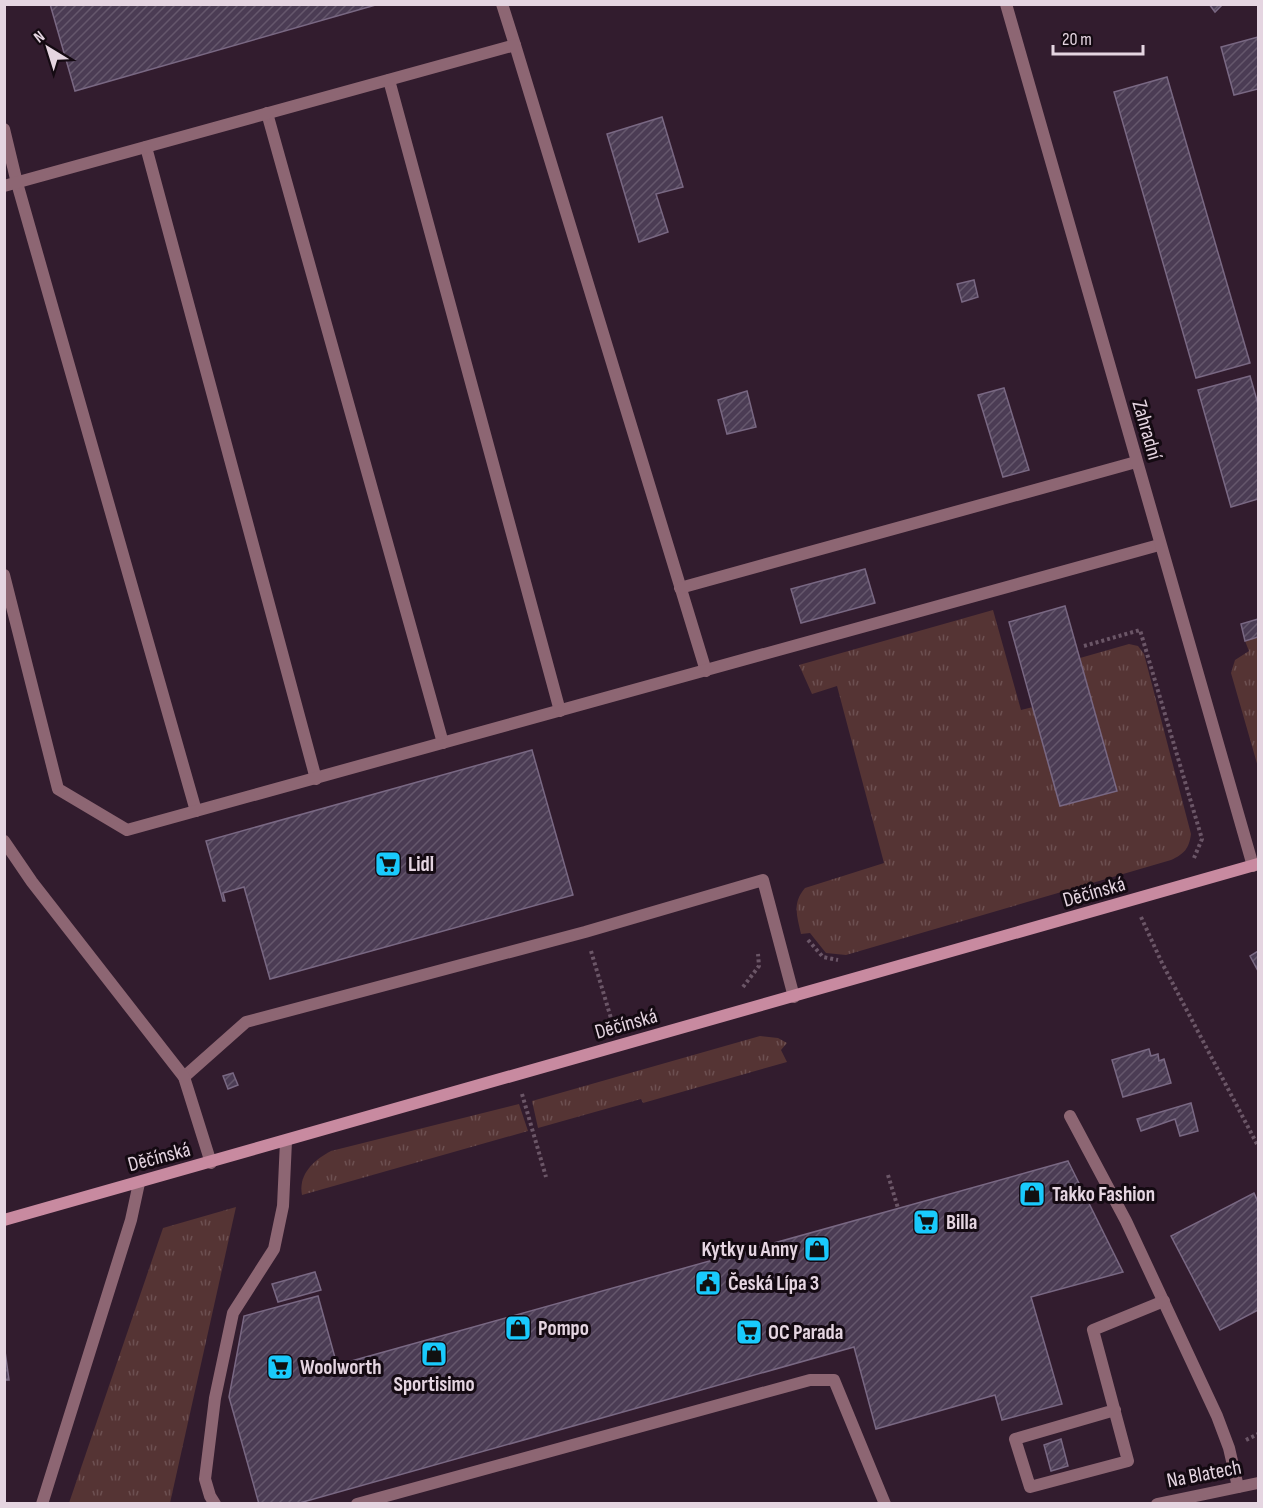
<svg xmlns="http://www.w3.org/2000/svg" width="1263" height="1508" font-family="'Sofia Sans Condensed',sans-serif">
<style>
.grass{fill:url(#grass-tufts)}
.building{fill:url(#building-hatch);stroke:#796883;stroke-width:1.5}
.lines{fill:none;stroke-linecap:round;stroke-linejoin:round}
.path{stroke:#6b5667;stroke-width:4;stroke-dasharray:3 3;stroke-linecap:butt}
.lane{stroke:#8d6673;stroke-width:12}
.street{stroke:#8d6673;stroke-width:12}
.secondary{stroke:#c88aa0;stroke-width:12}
.labels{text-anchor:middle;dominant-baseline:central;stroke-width:6;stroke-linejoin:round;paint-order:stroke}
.street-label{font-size:21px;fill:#e5d5e1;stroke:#140a12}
.poi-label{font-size:21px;font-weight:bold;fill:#e5d5e1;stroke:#140a12;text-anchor:start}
</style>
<defs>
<pattern id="grass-tufts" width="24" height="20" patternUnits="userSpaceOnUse" patternTransform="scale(1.5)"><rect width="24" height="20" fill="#553434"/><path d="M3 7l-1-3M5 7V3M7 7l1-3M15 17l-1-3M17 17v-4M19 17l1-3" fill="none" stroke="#6d5051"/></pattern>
<pattern id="building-hatch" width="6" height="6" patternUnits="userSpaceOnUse" patternTransform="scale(1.5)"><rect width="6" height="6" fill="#4b3c54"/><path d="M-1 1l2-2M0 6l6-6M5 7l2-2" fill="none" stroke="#65576c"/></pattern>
</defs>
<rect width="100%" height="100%" fill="#321c2e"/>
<g class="grass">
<path d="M993,610l28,100 12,-3 28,99 56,-15 -37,-133 49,-14 9,2 6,8 47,180c-2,15 -7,20 -20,26l-325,95 -20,-2 -16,-20 -9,1c-4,-18 -9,-31 4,-46l79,-25 -47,-177 -25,8 -13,-29z"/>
<path d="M1258,637v130l-27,-94 4,-13 14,-9 -4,-10z"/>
<path d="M760,1036l18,2 9,5 -6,7 6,12 -144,41 -2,-4 -103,29 -6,-27z"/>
<path d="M519,1104l9,27 -226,64c-4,-21 12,-35 29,-44z"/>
<path d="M236,1207l-66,296h-101l94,-275z"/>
</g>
<g class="building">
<path d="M50,4h329l-304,87z"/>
<path d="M1209,4h14l-8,8z"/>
<path d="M1258,37v52l-24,6 -13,-48z"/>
<path d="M1167,77l83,286 -54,15 -82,-286z"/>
<path d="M662,117l21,70 -27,7 12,38 -29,10 -32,-108z"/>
<path d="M974,280l4,17 -16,5 -5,-18z"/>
<path d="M1250,376l8,28v95l-27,8 -33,-117z"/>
<path d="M1004,388l25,82 -26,7 -25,-82z"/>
<path d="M747,391l9,36 -29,7 -9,-34z"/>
<path d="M865,569l10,34 -74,20 -10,-34z"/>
<path d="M1065,606l52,185 -57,15 -51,-184z"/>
<path d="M1258,619v18l-13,4 -4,-17z"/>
<path d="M532,750l41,145 -303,84 -26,-92 -21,6 2,8h-2l-17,-60z"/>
<path d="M1258,951v20l-8,-15z"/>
<path d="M1149,1049l2,7 7,-2 1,7 5,-2 7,24 -48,14 -11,-37z"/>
<path d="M233,1073l5,12 -10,4 -5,-13z"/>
<path d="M1191,1103l7,28 -18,5 -5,-17 -34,12 -4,-12z"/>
<path d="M1068,1161l55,111 -92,25 31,107 -60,16 -7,-25 -119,34 -22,-82 -558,157h-37l-30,-107 15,-81 74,-20 19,69z"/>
<path d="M1254,1193l4,9v108l-38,20 -49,-94z"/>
<path d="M315,1272l6,18 -43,12 -6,-18z"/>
<path d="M4,1344l5,36h-5z"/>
<path d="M1061,1439l7,27 -17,5 -7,-26z"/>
</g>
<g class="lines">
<g class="path">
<path d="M1084,646l56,-16 62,209 -8,19"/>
<path d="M1141,917l21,46 96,183"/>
<path d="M808,940l15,17 15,3"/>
<path d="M591,951l22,74"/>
<path d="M743,987l16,-21 -1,-12"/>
<path d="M522,1094l24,83"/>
<path d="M888,1175l10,33"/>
<path d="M1246,1440l12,-6"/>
</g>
<g class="lane">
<path d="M502,4l13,41"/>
<path d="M389,80l171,631"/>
<path d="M267,113l176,630"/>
<path d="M4,129l13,54 179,628"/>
<path d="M146,147l170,632"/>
<path d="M4,186l511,-141 191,626"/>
<path d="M4,575l54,214 69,41 1032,-285"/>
<path d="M680,588l456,-126"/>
<path d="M184,1077l62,-55 339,-90 178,-52 31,117"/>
<path d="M1070,1116l56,105 91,195 12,32 9,39"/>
<path d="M1115,1410l-100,29 15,48 98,-26 -35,-131 71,-29"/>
<path d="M215,1504l-5,-8 -5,-17 10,-81 18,-85 41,-64 9,-43 3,-65"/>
<path d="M357,1504l453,-124h24l51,124"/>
</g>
<g class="street">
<path d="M1006,4l247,862"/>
<path d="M4,841l28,41 152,195 27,86"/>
<path d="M42,1504l89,-284 8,-37"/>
<path d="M1157,1504l101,-21"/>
</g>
<path class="secondary" d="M4,1220l1254,-356"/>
</g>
<defs>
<symbol id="supermarket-square" viewBox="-11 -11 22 22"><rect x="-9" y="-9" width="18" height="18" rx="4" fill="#19cafc" stroke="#140a12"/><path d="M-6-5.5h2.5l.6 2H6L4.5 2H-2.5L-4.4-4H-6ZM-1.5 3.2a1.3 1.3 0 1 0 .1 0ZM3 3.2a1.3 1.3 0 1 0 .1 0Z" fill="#111"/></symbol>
<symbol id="shop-square" viewBox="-11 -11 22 22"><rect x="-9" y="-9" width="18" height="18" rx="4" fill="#19cafc" stroke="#140a12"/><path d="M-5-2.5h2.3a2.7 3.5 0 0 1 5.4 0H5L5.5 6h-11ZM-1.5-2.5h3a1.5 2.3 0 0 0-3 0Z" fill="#111"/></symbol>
<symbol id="civic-square" viewBox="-11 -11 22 22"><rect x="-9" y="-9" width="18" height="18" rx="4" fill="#19cafc" stroke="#140a12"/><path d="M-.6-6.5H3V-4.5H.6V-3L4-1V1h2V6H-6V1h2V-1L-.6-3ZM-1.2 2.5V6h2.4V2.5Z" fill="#111"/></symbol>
</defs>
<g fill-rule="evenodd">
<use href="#supermarket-square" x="373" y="849" width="30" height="30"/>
<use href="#shop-square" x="1017" y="1179" width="30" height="30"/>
<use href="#supermarket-square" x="911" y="1207" width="30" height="30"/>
<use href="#shop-square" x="802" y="1234" width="30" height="30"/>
<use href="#civic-square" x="693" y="1268" width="30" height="30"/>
<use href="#shop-square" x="503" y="1313" width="30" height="30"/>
<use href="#supermarket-square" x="734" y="1317" width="30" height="30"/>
<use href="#shop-square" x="419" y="1339" width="30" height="30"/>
<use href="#supermarket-square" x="265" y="1352" width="30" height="30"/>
</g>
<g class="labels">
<g class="street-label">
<text transform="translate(1147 430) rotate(74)">Zahradní</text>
<text transform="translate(1094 892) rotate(-16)">Děčínská</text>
<text transform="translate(626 1024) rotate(-16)">Děčínská</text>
<text transform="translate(159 1157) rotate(-15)">Děčínská</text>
<text transform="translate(1204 1474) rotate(-11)">Na Blatech</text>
</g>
<g class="poi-label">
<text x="408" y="864">Lidl</text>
<text x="1052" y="1194">Takko Fashion</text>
<text x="946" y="1222">Billa</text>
<text x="798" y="1249" text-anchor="end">Kytky u Anny</text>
<text x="728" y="1283">Česká Lípa 3</text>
<text x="538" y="1328">Pompo</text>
<text x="768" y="1332">OC Parada</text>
<text x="300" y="1367">Woolworth</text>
<text x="434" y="1384" text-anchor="middle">Sportisimo</text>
</g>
</g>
<rect width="1263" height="1508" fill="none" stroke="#e5d5e1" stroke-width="12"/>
<g transform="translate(48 48) rotate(322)" stroke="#140a12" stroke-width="4.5" paint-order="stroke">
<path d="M0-4.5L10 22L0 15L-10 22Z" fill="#e5d5e1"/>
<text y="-9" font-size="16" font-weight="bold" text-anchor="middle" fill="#e5d5e1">N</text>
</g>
<path d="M1053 45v9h90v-9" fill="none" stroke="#e5d5e1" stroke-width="3"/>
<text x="1062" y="45" font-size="18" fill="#e5d5e1" stroke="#140a12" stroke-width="4.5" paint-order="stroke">20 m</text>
</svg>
